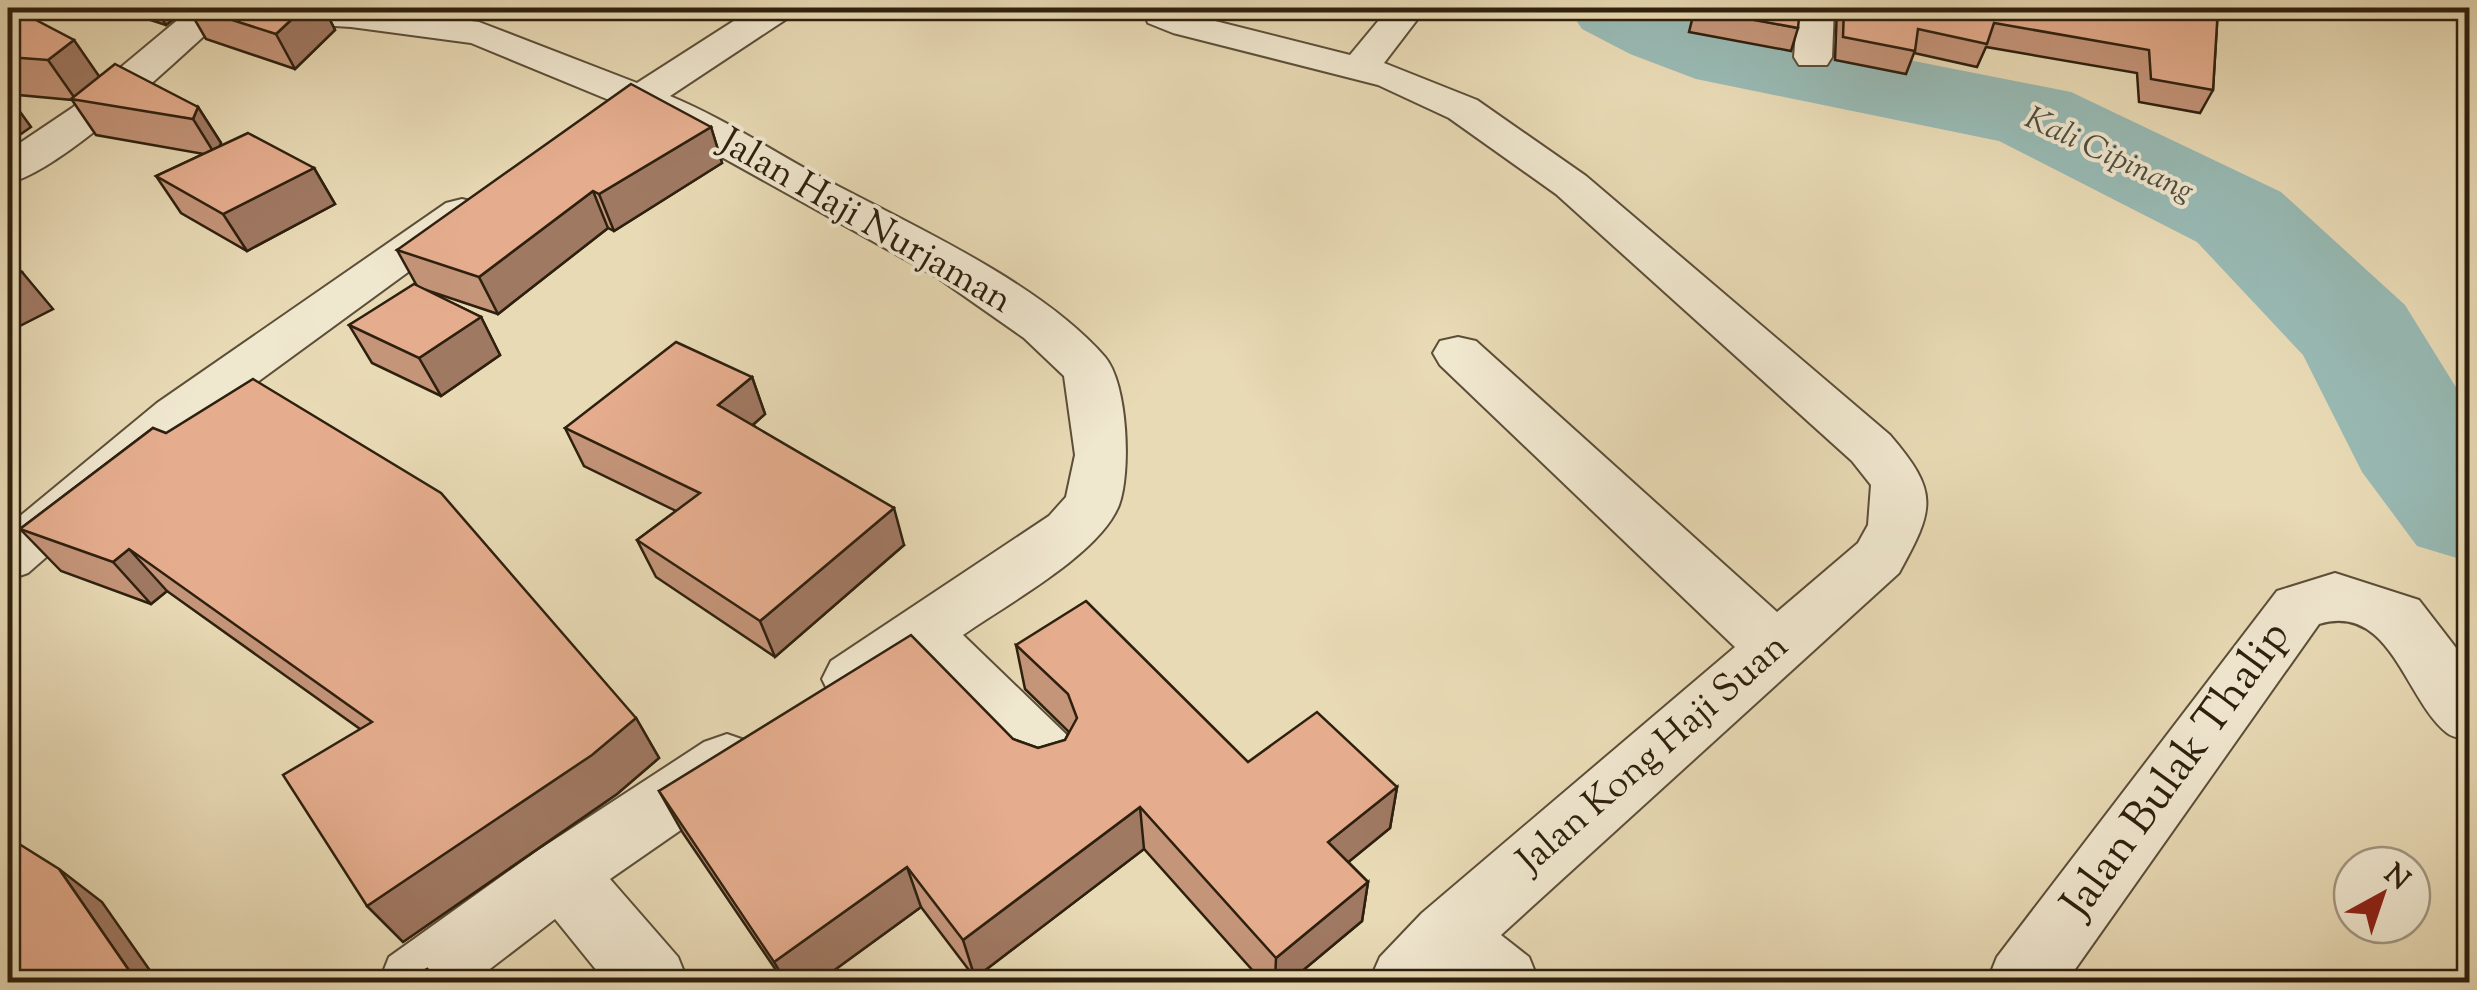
<svg xmlns="http://www.w3.org/2000/svg" width="2477" height="990" font-family="'Sorts Mill Goudy',serif">
<style>
.lines{fill:none;stroke-linecap:round;stroke-linejoin:round}
.river{fill:#98bab4;fill-rule:evenodd}
.minor-casing{stroke:#5c4e38;stroke-width:4}
.minor{fill:#f0e7cf;fill-rule:evenodd}
.wall{fill:#c5957a;stroke:#2e200e;stroke-width:2.5}
.shaded-wall{fill:#a07963;stroke:#2e200e;stroke-width:2.5}
.building{fill:#e5ad8e;stroke:#2e200e;stroke-width:2.5}
.labels{text-anchor:middle;dominant-baseline:central;stroke-width:8;stroke-linejoin:round;paint-order:stroke}
.far-water-label{font-size:32px;font-style:italic;fill:#4e4e40;stroke:#f0e7cf}
.street-label{font-size:38px;fill:#2e200e;stroke:#f0e7cf}
.near-street-label{font-size:45px;fill:#2e200e;stroke:#f0e7cf}
</style>
<rect width="100%" height="100%" fill="#e8dab5"/>
<filter id="stains"><feTurbulence type="fractalNoise" baseFrequency=".002" numOctaves="4"/><feColorMatrix values="0 0 0 0 .2 0 0 0 0 .09 0 0 0 0 .02 0 0 0 .5 -.17"/></filter>
<radialGradient id="worn" r=".72"><stop offset=".6" stop-color="#630" stop-opacity="0"/><stop offset="1" stop-color="#630" stop-opacity=".3"/></radialGradient>
<g class="lines">
<path class="river" d="M1568,8h125l63,22 315,62 210,100 124,113 65,105v152l-53,-16 -55,-74 -59,-117 -106,-113 -198,-101 -303,-62 -66,-25 -48,-25z"/>
<defs>
<g id="minor">
<path d="M192,8h179l108,14 158,61 117,-75h42l-5,8 -121,80c51,21 99,53 147,79 89,48 222,106 288,182 23,27 26,116 14,148 -19,49 -112,99 -156,130l108,104 9,20 -9,20 -23,8 -23,-8 -107,-112c-31,21 -48,43 -87,30l-9,-18 9,-18 218,-145 17,-19 9,-42 -11,-79 -40,-38 -87,-61 -289,-161 -177,-73 -120,-16 -128,-8c-47,41 -160,152 -215,164v-32l64,-43z"/>
<path d="M1142,8h36l21,9 151,38 39,-47h37l-42,55 93,37 109,76 304,259c49,57 45,73 9,138l-398,362 28,22 10,25h-170l11,-25 42,-44 313,-266 -295,-282 -7,-12 7,-12 18,-4 18,4 301,271 81,-69 10,-18 3,-40 -19,-24 -296,-267 -107,-76 -71,-33 -205,-52 -25,-10z"/>
<path d="M1798,8h36l-2,49 -5,8h-28l-5,-8z"/>
<path d="M462,199l16,4 6,9 -6,9 -285,208 -165,144 -20,7v-54l149,-123 289,-200z"/>
<path d="M2335,573l84,27 51,66v75c-7,-2 -18,-4 -23,-8 -42,-33 -56,-131 -128,-109l-253,358h-79l10,-25 280,-366z"/>
<path d="M727,734l23,8 10,20 -10,20 -140,97 68,78 10,25h-82l-51,-63 -82,63h-94l10,-25 148,-106 167,-109z"/>
</g>
</defs>
<use href="#minor" class="minor-casing"/>
<use href="#minor" class="minor"/>
</g>
<g class="wall">
<path d="M8,8l91,68 99,31 23,36 -1,3 94,22 21,36 -88,47 -66,-38 -25,-37 48,-22 -108,-19 -24,-35 -64,-6z"/>
<path d="M114,8h210l11,22 -40,39 -89,-30 -18,-31 -22,17z"/>
<path d="M1695,8l103,20 -7,23 -102,-19z"/>
<path d="M1837,8h381l-5,82 -13,23 -61,-11 -2,-29 -151,-26 -9,20 -63,-14 -8,21 -71,-14z"/>
<path d="M711,127l11,36 -108,68 -6,-3 -110,86 -75,-25 58,28 19,38 -59,41 -69,-33 -23,-38 68,-39 -20,-36z"/>
<path d="M752,377l13,37 -12,11 151,120 -129,112 -119,-80 -19,-37 39,-29 -92,-45 -19,-38z"/>
<path d="M153,428l483,290 23,40 -42,36 -214,148 -36,-36 -7,-177 -193,-138 -16,13 -90,-33 -41,-42z"/>
<path d="M1016,645l232,117 149,25 -7,41 -42,34 20,20 -6,39 -73,61h-26l-119,-133 -169,129 -54,-71 -103,75h-34l-101,-149 -24,-42 354,-52 25,9 27,-8 4,-8 -44,-43z"/>
</g>
<g class="shaded-wall">
<path d="M155,8h33l-22,17z"/>
<path d="M304,8h20l11,22 -40,39 -19,-35z"/>
<path d="M74,40l27,39 -25,21 -28,-40z"/>
<path d="M8,95l23,32 -23,16z"/>
<path d="M198,107l23,36 -5,13 -23,-37z"/>
<path d="M711,127l11,36 -108,68 -15,-37z"/>
<path d="M314,168l21,36 -88,47 -24,-37z"/>
<path d="M593,191l15,37 -110,86 -19,-37z"/>
<path d="M22,272l31,37 -45,23v-53z"/>
<path d="M481,317l19,38 -59,41 -22,-38z"/>
<path d="M752,377l13,37 -33,29 -14,-38z"/>
<path d="M894,508l10,37 -129,112 -15,-36z"/>
<path d="M129,549l38,42 -16,13 -38,-42z"/>
<path d="M636,718l23,40 -42,36 -214,148 -36,-36z"/>
<path d="M1397,787l-7,41 -66,54 4,-40z"/>
<path d="M1140,807l4,42 -169,129 -12,-38z"/>
<path d="M907,867l14,40 -103,75h-32l-12,-20z"/>
<path d="M59,869l43,33 56,80h-21z"/>
<path d="M1368,882l-6,39 -73,61h-14l1,-24z"/>
<path d="M427,969l14,13h-7z"/>
</g>
<g class="building">
<path d="M8,8h5l61,32 -26,20 -40,-3z"/>
<path d="M195,8h109l-28,26z"/>
<path d="M1695,8h105l-2,20 -104,-19z"/>
<path d="M1844,8h374l-5,82 -62,-11 -2,-29 -155,-27 -7,21 -69,-15 -3,22 -72,-14z"/>
<path d="M115,64l83,43 -5,12 -122,-20z"/>
<path d="M631,84l80,43 -112,67 -6,-3 -114,86 -82,-27z"/>
<path d="M248,133l66,35 -91,46 -67,-38z"/>
<path d="M8,261l14,11 -14,7z"/>
<path d="M414,284l67,33 -62,41 -70,-33z"/>
<path d="M676,342l76,35 -34,28 176,103 -134,113 -123,-81 63,-47 -135,-65z"/>
<path d="M253,379l188,114 195,225 -44,37 -225,151 -84,-131 89,-53 -243,-173 -16,13 -93,-33 133,-101 13,5z"/>
<path d="M1086,601l162,161 69,-50 80,75 -69,55 40,40 -92,76 -136,-151 -177,133 -56,-73 -133,95 -115,-171 252,-156 102,104 25,9 27,-8 12,-22 -9,-24 -52,-49z"/>
<path d="M8,837l51,32 78,113h-129z"/>
<path d="M427,969l7,13h-29z"/>
</g>
<g class="labels">
<g class="far-water-label">
<text transform="translate(2109 156) rotate(25)">Kali Cipinang</text>
</g>
<g class="street-label">
<text transform="translate(865 223) rotate(30)">Jalan Haji Nurjaman</text>
<text transform="translate(1654 755) rotate(-41)">Jalan Kong Haji Suan</text>
</g>
<g class="near-street-label">
<text transform="translate(2178 771) rotate(-54)">Jalan Bulak Thalip</text>
</g>
</g>
<rect width="2477" height="990" fill="none" stroke="#e8dab5" stroke-width="40"/>
<rect x="10" y="10" width="2457" height="970" fill="none" stroke="#2e200e" stroke-width="5"/>
<rect x="20" y="20" width="2437" height="950" fill="none" stroke="#2e200e" stroke-width="2.5"/>
<g transform="translate(2382 895) rotate(40)"><circle r="48" fill="#f0e7cf" stroke="#a29782" stroke-width="2.5"/>
<path d="M0-8L18 38L0 25L-18 38Z" fill="#8f2418"/>
<text y="-15" font-size="28" font-weight="bold" text-anchor="middle" fill="#2e200e">N</text>
</g>
<rect width="100%" height="100%" filter="url(#stains)"/>
<rect width="100%" height="100%" fill="url(#worn)"/>
</svg>
